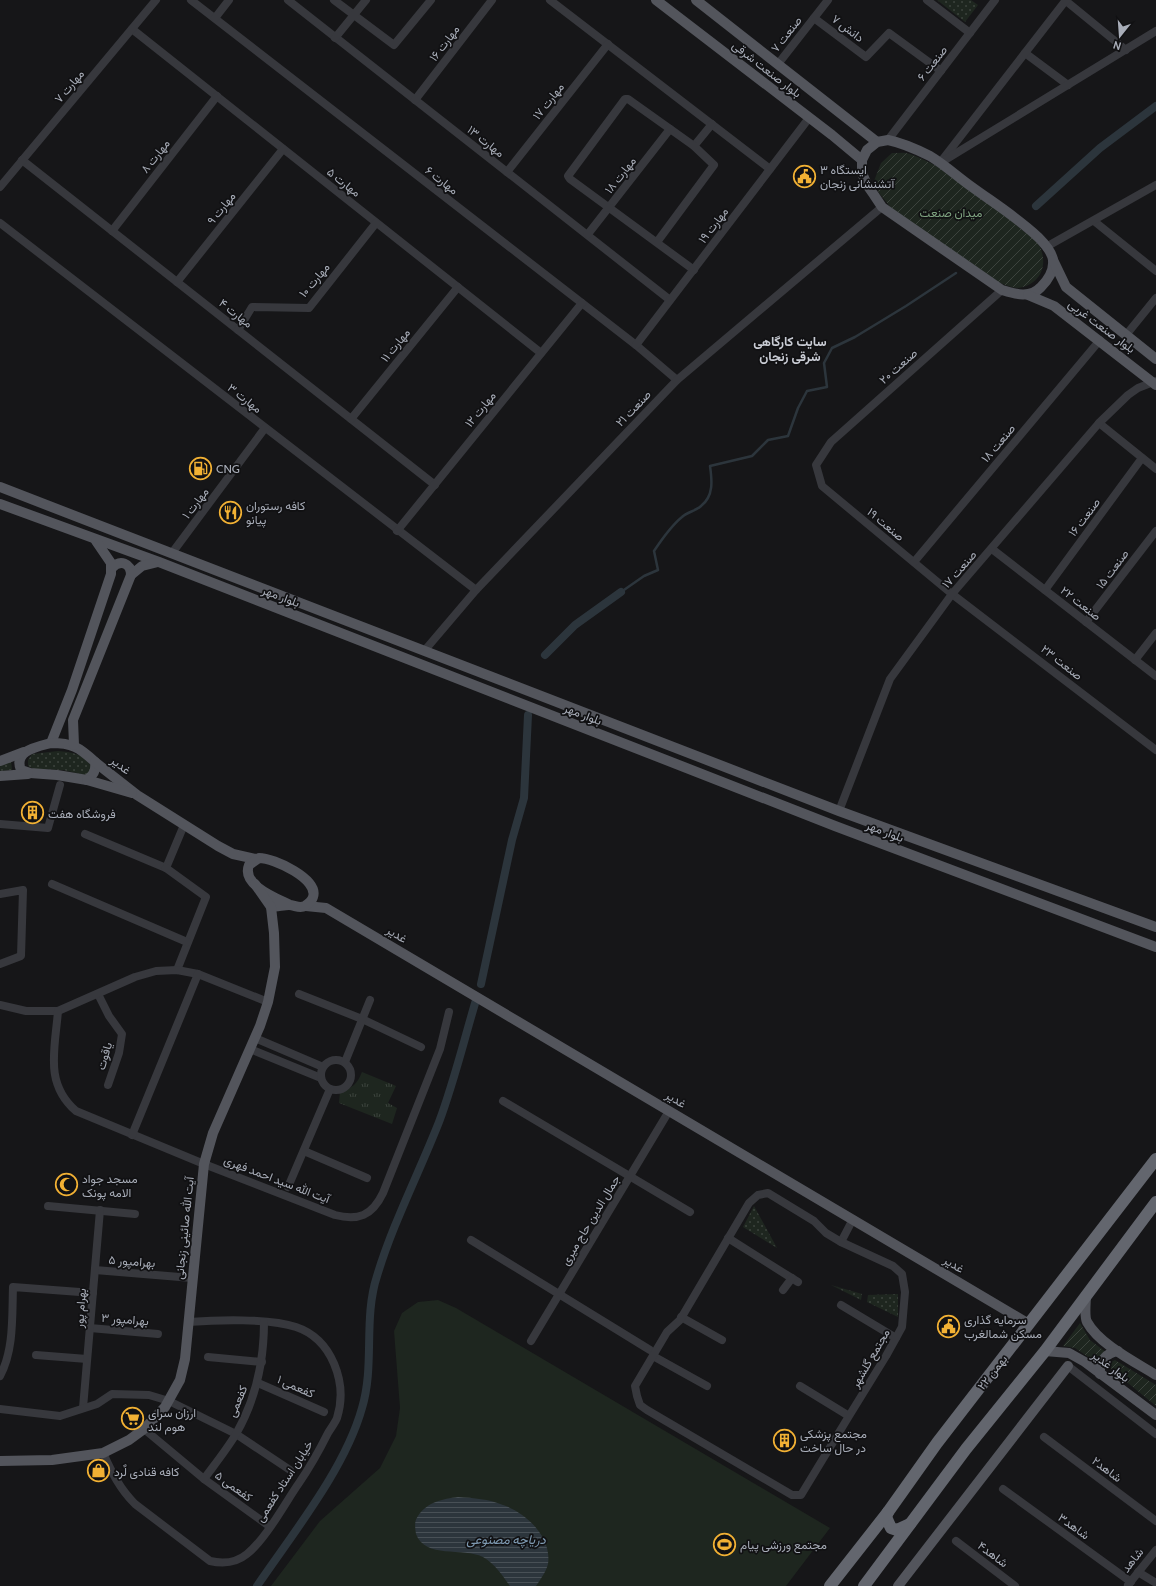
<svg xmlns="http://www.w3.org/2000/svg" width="1156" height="1586" font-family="Cabin,Vazirmatn,sans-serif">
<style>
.grass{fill:url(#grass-dots)}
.park{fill:url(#park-tufts)}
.garden{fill:url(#garden-furrows)}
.pitch{fill:#1e261f}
.water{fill:url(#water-rules)}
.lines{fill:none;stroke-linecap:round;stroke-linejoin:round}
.stream{stroke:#2c353c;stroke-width:2.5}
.canal{stroke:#2c353c;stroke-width:8}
.minor{stroke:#37383d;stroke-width:8}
.major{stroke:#53555c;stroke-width:10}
.highway{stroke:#63666e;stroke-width:12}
.labels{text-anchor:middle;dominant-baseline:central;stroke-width:3.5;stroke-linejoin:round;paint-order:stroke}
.street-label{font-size:12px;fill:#a8adb8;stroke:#111113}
.poi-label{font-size:12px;fill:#a8adb8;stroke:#111113;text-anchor:start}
.park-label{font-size:12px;fill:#7fa381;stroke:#111113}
.neighbourhood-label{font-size:13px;font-weight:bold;fill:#c9ccd4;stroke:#111113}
.water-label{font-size:13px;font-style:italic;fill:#7f9bb3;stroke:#111113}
</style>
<defs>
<pattern id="grass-dots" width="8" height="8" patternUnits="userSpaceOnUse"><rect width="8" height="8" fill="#1e261f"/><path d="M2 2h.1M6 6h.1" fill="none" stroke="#3c433d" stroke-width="1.8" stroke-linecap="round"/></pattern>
<pattern id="park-tufts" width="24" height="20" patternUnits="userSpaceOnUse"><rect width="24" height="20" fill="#1e261f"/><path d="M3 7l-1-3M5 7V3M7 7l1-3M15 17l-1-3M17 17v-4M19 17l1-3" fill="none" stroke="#3c433d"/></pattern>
<pattern id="garden-furrows" width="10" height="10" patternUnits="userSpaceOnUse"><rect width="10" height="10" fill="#1e261f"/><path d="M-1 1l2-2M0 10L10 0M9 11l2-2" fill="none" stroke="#3c433d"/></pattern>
<pattern id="water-rules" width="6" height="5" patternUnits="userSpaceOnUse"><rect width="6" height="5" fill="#2c353c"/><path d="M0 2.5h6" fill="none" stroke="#485056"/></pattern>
</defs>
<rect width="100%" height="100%" fill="#161618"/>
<g class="grass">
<path d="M937,0h34l7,5 -13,17z"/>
<path d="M58,751c16,1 28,4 35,18l-7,6 -23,-5 -29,-1 -6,-3v-6l4,-6z"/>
<path d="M11,760l1,10 -12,1v-6z"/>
<path d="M754,1206l23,42 -34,-21z"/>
<path d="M831,1285l31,9 -1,6z"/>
<path d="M898,1294v23l-31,-15 1,-7z"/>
</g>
<path class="park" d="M362,1072l34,14 -8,17 9,5 -5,16 -53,-21 1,-11c13,-4 17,-8 22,-20z"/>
<g class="garden">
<path d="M892,153c6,0 13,-1 18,1 39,14 80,48 111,75 5,4 15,10 18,16 10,19 2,40 -21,43 -5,0 -12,-3 -18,-5l-108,-74 -13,-16 -5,-12 7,-18z"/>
<path d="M1080,1323l10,17 17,13 -10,10 -22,-15 -12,-2z"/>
<path d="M1115,1360l41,25v21l-44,-36 -3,-7z"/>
</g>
<path class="pitch" d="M438,1300l18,8 374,220 -44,58h-515l49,-65 60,-53 16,-32 4,-28 -6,-77 8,-18 16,-11z"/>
<path class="water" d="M458,1497c16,1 30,2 45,8 24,8 49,33 45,59 -2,8 -8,16 -12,22h-26c-8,-11 -15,-22 -27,-29 -20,-10 -58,2 -67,-23 -1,-6 -2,-13 2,-18 9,-14 25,-17 40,-19z"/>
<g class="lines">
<path class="stream" d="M621,592l23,-16 14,-6 -4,-19c8,-12 17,-25 28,-34 5,-5 14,-6 19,-11 13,-10 11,-26 9,-40l42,-10 16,-16 20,-4 10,-28 9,-17 20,-4 -3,-24 8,-15 23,-11 51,-31 50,-33"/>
<g class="canal">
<path d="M1036,206l64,-58 56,-42"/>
<path d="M545,655l30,-30 46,-33"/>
<path d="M481,984l31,-144 12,-42 4,-83"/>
<path d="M257,1586c36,-53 88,-117 105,-178 13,-43 1,-89 15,-132 16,-53 42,-103 62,-154 15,-40 25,-82 37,-122"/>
</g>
<g class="minor">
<path d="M191,0l445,345 41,35"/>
<path d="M288,0l382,300"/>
<path d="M334,0l60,45 37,-45"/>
<path d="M550,0l220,169"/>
<path d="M927,0l43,33"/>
<path d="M1066,1l60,49"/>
<path d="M215,18l14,-18"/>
<path d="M814,18l52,39 23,-24 52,38"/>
<path d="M132,29l409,324"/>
<path d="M335,38l31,-38"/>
<path d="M1025,53l43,32"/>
<path d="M778,64l50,-64"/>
<path d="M415,100l77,-100"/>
<path d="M888,140l107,-140"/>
<path d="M694,146l18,-22"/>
<path d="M943,159l123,-159"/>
<path d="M22,160l413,325"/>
<path d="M940,163l216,-132"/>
<path d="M507,172l101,-128"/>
<path d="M0,187l156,-187"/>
<path d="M1094,221l62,50"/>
<path d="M0,223l476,367"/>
<path d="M112,231l105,-135"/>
<path d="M588,234l82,-105"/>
<path d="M657,242l57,-77 -20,-19 -66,-47h-3l-57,77 2,3 124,91"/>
<path d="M1046,247l110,-62"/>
<path d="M177,282l106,-133"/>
<path d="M1002,290l-171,152 -15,23 6,21 130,108 204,156"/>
<path d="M238,330l14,-23 57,1 67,-85"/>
<path d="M1126,335l30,-37"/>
<path d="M636,345l173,-227"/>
<path d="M351,419l107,-132"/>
<path d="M1099,423l57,46"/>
<path d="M397,531l185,-228"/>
<path d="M992,549l164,127"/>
<path d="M172,553l93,-125"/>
<path d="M914,562l186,-222"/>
<path d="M1045,590l97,-132"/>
<path d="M1086,622l70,-91"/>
<path d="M425,650l51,-60 201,-210 205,-173"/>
<path d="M1135,660l21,-27"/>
<path d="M839,811l51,-132 62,-85 147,-171 29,-28 10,-7 18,-7"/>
<path d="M0,824l48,4 12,-43"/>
<path d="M85,834l81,34 18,-43"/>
<path d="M166,868l40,29 -29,73"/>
<path d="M52,884l135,58"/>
<path d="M0,894l23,-4 -2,66 -21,8"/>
<path d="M98,994l11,22 13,18 -3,19 -11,32"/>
<path d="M299,994l63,25 59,28"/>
<path d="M0,1005l26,6h32l77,-34 21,-6 21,-1 21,4 70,28"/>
<path d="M58,1011c-3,38 -14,72 18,100l128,53 131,51c23,6 37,1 48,-22l57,-144 9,-37"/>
<path d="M255,1038l68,29"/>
<path d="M250,1049l71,29"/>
<circle cx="336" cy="1075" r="15"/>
<path d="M345,1062l25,-62"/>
<path d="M503,1101l187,111"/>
<path d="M132,1135l66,-161"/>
<path d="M304,1151l63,27"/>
<path d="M288,1187l42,-98"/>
<path d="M48,1206l87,8"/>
<path d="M728,1238l70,44"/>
<path d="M471,1240l179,110"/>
<path d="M841,1242l12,-23"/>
<path d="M95,1270l97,8"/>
<path d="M783,1290l9,-12"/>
<path d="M841,1305l55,33"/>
<path d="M681,1317l41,23"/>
<path d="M90,1328l68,6"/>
<path d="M531,1341l138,-230"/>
<path d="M36,1355l51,4"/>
<path d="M653,1356l54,30"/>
<path d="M208,1357l54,5"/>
<path d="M1068,1366l88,68"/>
<path d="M0,1376c14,-26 12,-59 13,-89l80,6"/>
<path d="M258,1383l66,29"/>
<path d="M800,1386l49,30 37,-60 16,-29 3,-35 -3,-18 -9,-8 -52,-24 -15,-9 -12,-12 -46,-28 -10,2 -9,8 -69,117 -13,12 -32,54 2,10 3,9 7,5 145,85h9l48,-79"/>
<path d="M83,1408l17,-198"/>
<path d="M0,1409l60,7 37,-12 15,-10 37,1 20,6 67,33 54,36"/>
<path d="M144,1429l60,50 65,47"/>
<path d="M1044,1437l112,84"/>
<path d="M103,1453c9,20 17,36 32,51l75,57c13,3 26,2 37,-7 19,-15 38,-51 52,-71 11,-16 20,-32 29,-50 3,-5 7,-10 9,-15 11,-35 -5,-79 -41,-91 -26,-9 -80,-7 -108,-5"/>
<path d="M204,1479c11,-15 23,-30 32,-45 20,-35 28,-72 28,-112"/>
<path d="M1003,1489l128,93"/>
<path d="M956,1541l59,45"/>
<path d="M1138,1572l18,11"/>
<path d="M1128,1585l28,-35"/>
</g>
<g class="major">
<path d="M656,0l176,135 30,25"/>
<path d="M696,0l181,142"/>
<path d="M888,140c15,3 28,9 42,16 15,9 28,21 42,31 22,16 46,31 66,50 5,5 14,15 15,23 1,10 -5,20 -12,27 -11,12 -26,7 -39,3l-120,-83 -8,-12 -7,-10 -5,-12v-13l5,-10 10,-8z"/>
<path d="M1053,260l13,27 90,72"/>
<path d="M1028,295l26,11 102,79"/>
<path d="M0,487l839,324 317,116"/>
<path d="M0,504l159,58 676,264 321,121"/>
<path d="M112,568c8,-9 19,-5 19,7"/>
<path d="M51,743l21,-53 39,-116v-11l-15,-22"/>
<path d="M51,743c21,0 28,4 44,19 1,9 -1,12 -8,18l-30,-5 -27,-2 -9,-3c-8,-19 15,-23 30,-27z"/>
<path d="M74,745l-1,-25 58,-145 11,-9 16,-4"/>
<path d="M0,761l24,-9"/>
<path d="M95,762l42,33 81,51 15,8 23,5"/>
<path d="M0,776l28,-2"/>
<path d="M87,780l45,13"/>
<path d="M306,906l20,2 703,416"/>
<path d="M271,907c6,0 13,-2 18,-2 6,0 10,4 16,1 3,-2 7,-5 8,-9 6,-18 -39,-39 -54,-39l-10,7c-8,20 27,33 41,40"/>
<path d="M1086,1295c0,7 -2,21 1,27 12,22 48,40 69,53"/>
<path d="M1045,1351l24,2 16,9 71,53"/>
<path d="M1100,1374c-1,-13 6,-21 18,-23"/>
<path d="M0,1461l52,-1 51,-7 26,-13 15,-11 21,-22 15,-27 5,-21 19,-195 9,-31 47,-107 8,-24 7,-35 -1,-34 -3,-26 -16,-23"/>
<path d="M898,1586l170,-220"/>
</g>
<g class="highway">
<path d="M888,1512l-2,5 5,11 6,2 13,-6"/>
<path d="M830,1586l58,-74 49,-69 219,-284"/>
<path d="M864,1586l102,-137 79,-98 111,-149"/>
</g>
</g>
<defs>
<symbol id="civic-ring" viewBox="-11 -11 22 22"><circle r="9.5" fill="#111113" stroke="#f2b134" stroke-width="1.5"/><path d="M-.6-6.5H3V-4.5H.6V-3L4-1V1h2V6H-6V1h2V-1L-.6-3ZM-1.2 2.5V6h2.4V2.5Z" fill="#f2b134"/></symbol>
<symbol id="fuel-ring" viewBox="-11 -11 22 22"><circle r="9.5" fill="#111113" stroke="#f2b134" stroke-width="1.5"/><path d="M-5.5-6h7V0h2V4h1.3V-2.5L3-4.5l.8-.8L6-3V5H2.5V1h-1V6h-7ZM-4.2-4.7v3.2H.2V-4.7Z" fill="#f2b134"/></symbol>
<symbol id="restaurant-ring" viewBox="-11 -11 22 22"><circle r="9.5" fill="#111113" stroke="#f2b134" stroke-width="1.5"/><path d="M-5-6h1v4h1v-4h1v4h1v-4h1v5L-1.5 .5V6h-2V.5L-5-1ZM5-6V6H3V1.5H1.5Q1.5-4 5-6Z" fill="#f2b134"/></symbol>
<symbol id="building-ring" viewBox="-11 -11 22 22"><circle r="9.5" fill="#111113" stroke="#f2b134" stroke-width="1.5"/><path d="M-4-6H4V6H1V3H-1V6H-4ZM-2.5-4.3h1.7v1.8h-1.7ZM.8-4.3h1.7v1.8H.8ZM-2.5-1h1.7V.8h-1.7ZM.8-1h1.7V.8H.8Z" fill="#f2b134"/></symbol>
<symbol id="mosque-ring" viewBox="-11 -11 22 22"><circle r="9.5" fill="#111113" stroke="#f2b134" stroke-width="1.5"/><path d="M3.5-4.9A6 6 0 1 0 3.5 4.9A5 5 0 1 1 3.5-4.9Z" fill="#f2b134"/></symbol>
<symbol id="supermarket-ring" viewBox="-11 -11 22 22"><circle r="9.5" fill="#111113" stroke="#f2b134" stroke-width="1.5"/><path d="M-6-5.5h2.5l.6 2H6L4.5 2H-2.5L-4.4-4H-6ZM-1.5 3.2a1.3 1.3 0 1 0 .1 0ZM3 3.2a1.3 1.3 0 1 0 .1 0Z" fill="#f2b134"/></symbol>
<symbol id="shop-ring" viewBox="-11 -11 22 22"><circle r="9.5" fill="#111113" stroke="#f2b134" stroke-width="1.5"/><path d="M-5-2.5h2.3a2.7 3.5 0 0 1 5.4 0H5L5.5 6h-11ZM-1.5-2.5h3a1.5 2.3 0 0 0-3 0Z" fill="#f2b134"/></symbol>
<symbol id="stadium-ring" viewBox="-11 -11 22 22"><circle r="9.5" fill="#111113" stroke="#f2b134" stroke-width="1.5"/><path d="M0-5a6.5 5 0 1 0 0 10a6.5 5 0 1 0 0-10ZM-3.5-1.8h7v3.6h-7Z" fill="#f2b134"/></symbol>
</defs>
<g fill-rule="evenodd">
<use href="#civic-ring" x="792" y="164" width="25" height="25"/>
<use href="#fuel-ring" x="188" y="456" width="25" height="25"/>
<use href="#restaurant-ring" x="218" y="500" width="25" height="25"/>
<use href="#building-ring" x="20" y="800" width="25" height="25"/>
<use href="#mosque-ring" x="54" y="1172" width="25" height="25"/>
<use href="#civic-ring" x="936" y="1314" width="25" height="25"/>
<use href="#supermarket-ring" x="120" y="1406" width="25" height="25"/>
<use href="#building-ring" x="772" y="1428" width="25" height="25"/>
<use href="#shop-ring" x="86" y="1458" width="25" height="25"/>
<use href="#stadium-ring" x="712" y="1532" width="25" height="25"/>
</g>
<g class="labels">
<g class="street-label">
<text transform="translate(848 28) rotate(37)">دانش ۷</text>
<text transform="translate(786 34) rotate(-52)">صنعت ۷</text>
<text transform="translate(444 43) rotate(-53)">مهارت ۱۶</text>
<text transform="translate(932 63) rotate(-52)">صنعت ۶</text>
<text transform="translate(767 69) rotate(38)">بلوار صنعت شرقی</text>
<text transform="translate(69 86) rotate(-50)">مهارت ۷</text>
<text transform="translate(548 101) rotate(-52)">مهارت ۱۷</text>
<text transform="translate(486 141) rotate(38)">مهارت ۱۳</text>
<text transform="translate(155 156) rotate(-52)">مهارت ۸</text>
<text transform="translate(620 175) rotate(-52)">مهارت ۱۸</text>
<text transform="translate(442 180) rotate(38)">مهارت ۶</text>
<text transform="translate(344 182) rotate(38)">مهارت ۵</text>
<text transform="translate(221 208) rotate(-51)">مهارت ۹</text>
<text transform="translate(713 225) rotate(-53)">مهارت ۱۹</text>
<text transform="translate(314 280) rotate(-50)">مهارت ۱۰</text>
<text transform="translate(236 313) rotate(38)">مهارت ۴</text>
<text transform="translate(1102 326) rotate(37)">بلوار صنعت غربی</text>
<text transform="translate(395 345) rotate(-51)">مهارت ۱۱</text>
<text transform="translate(898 366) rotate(-42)">صنعت ۲۰</text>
<text transform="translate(245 398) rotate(38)">مهارت ۳</text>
<text transform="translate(633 408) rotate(-46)">صنعت ۲۱</text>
<text transform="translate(480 409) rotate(-51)">مهارت ۱۲</text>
<text transform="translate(998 443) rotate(-50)">صنعت ۱۸</text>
<text transform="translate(195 503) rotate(-53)">مهارت ۱</text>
<text transform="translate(1084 517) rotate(-53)">صنعت ۱۶</text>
<text transform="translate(886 524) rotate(40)">صنعت ۱۹</text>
<text transform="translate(959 569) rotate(-49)">صنعت ۱۷</text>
<text transform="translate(1112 569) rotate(-53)">صنعت ۱۵</text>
<text transform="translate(281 596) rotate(21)">بلوار مهر</text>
<text transform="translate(1081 603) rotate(38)">صنعت ۲۲</text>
<text transform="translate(1062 662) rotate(38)">صنعت ۲۳</text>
<text transform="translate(583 714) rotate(21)">بلوار مهر</text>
<text transform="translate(121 765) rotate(38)">غدیر</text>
<text transform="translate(885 831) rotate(21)">بلوار مهر</text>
<text transform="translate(397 934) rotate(31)">غدیر</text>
<text transform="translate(104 1056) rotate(-74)">یاقوت</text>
<text transform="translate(676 1099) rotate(31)">غدیر</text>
<text transform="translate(277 1179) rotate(21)">آیت الله سید احمد فهری</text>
<text transform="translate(590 1220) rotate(-59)">جمال الدین حاج میری</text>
<text transform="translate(184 1228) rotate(-84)">آیت الله صائینی زنجانی</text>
<text transform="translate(132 1261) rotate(4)">بهرامپور ۵</text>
<text transform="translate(954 1264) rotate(31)">غدیر</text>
<text transform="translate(80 1308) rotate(-86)">بهرام پور</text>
<text transform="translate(125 1319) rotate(4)">بهرامپور ۳</text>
<text transform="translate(870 1358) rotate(-60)">مجتمع گلشهر</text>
<text transform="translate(1111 1366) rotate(37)">بلوار غدیر</text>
<text transform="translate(992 1372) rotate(-52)">۲۲ بهمن</text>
<text transform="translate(296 1386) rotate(24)">کفعمی ۱</text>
<text transform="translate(237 1401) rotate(-67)">کفعمی</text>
<text transform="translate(1107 1469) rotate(37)">شاهد۲</text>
<text transform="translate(284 1481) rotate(-57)">خیابان استاد کفعمی</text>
<text transform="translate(234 1486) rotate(36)">کفعمی ۵</text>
<text transform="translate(1074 1526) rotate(36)">شاهد۳</text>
<text transform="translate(993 1554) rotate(37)">شاهد۴</text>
<text transform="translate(1132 1560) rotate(-52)">شاهد</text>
</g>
<g class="poi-label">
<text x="820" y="169">ایستگاه ۳<tspan x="820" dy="14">آتشنشانی زنجان</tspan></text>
<text x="216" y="468">CNG</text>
<text x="246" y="505">كافه رستوران<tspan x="246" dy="14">پيانو</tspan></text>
<text x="48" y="813">فروشگاه هفت</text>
<text x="82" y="1178">مسجد جواد<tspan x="82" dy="14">الامه پونک</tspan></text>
<text x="964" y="1319">سرمایه گذاری<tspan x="964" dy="14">مسکن شمالغرب</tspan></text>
<text x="148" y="1412">ارزان سرای<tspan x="148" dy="14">هوم لند</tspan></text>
<text x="800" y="1433">مجتمع پزشکی<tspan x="800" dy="14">در حال ساخت</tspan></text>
<text x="114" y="1471">کافه قنادی لٌرد</text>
<text x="740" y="1544">مجتمع ورزشی پیام</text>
</g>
<g class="park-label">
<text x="951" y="212">میدان صنعت</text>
</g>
<g class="neighbourhood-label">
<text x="790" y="341">سایت کارگاهی<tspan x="790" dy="15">شرقی زنجان</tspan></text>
</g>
<g class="water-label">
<text x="506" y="1539">دریاچه مصنوعی</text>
</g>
</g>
<g transform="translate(1120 36) rotate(197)" stroke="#111113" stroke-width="3" paint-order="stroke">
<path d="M0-3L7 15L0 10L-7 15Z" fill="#a8adb8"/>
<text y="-6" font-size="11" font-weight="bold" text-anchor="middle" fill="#a8adb8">N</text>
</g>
</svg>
